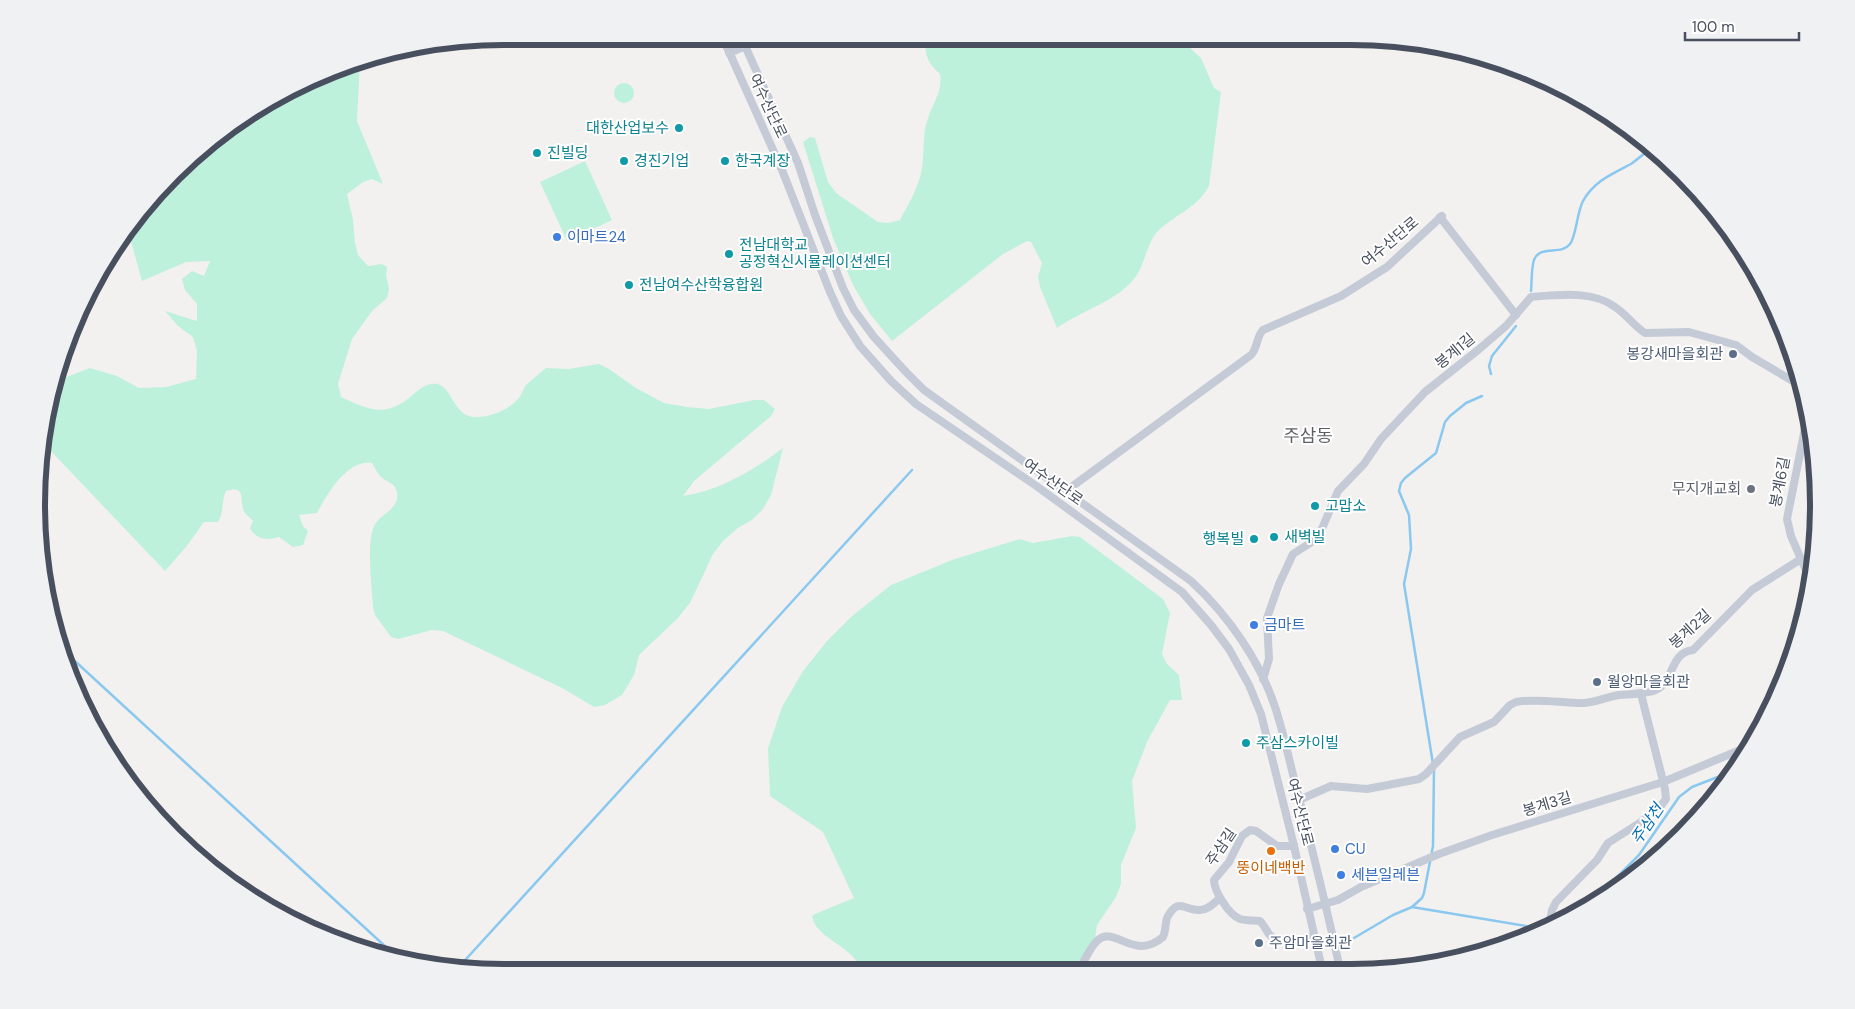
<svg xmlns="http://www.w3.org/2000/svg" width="1855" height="1009" font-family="'DM Sans','Noto Sans KR',sans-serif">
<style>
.green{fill:#bef1db}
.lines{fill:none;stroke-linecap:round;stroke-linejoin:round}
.stream{stroke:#8ac8ef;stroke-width:2.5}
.minor{stroke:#c4cad6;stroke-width:8}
.culture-dot{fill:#0f9aa8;stroke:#fff;stroke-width:2}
.shop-dot{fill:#3f7fe0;stroke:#fff;stroke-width:2}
.service-dot{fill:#5c6f8a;stroke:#fff;stroke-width:2}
.worship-dot{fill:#6b7280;stroke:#fff;stroke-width:2}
.food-dot{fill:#e8710a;stroke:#fff;stroke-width:2}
.labels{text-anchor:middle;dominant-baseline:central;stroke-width:4;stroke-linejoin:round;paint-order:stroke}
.street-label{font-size:15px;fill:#48505f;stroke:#fff}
.culture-label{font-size:15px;fill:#0d838f;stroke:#fff;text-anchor:start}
.shop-label{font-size:15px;fill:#366cbe;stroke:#fff;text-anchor:start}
.service-label{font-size:15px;fill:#4e5e75;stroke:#fff;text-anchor:start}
.worship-label{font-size:15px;fill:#5b616d;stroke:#fff;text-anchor:end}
.food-label{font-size:15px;fill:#c56008;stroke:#fff}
.water-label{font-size:16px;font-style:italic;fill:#0870b2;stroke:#fff}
.quarter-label{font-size:18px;fill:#5d5f66;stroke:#fff}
.rim{fill:none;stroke:#48505f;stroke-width:6}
</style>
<rect width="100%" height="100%" fill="#f3f1f0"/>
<g class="green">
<path d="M926,37h252l23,21 13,30 7,4 -12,94c-11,21 -32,28 -49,43 -14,13 -14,35 -26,50 -20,24 -52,31 -77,49l-17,-41 -2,-10 4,-14 -11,-21 -4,-1 -24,13 -111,87 -22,-27 -17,-29 -20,-47 -30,-96 7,-5 5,1 13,44 8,11 42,29 10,1 12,-3c10,-19 22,-38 23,-61 1,-14 0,-27 5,-41 5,-16 15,-26 12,-44 -13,-11 -16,-20 -14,-37z"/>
<path d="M360,60l-3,61 26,63 -11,-5 -9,3 -16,12 6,26 2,23 3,12 10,11 14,-2 5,3 -1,8 3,14 -2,9 -15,13 -20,28 -14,45 3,13c27,12 42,21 68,1 6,-5 14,-13 22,-14 23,-4 19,34 46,33 14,0 31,-7 41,-18 4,-4 5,-12 10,-16 6,-5 12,-10 18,-15l22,1 31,-5 10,5 27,19 28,15 23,4 22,2 45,-9h10l11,9 -4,7 -77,65 -11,15c36,-5 71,-26 100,-48l-12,47 -8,14 -11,11 -14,8 -14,12 -11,14 -23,49 -13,16 -38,36 -5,20 -12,20 -17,10 -11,2 -30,-18 -121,-58 -11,-1 -34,9 -7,-2 -16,-22 -2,-8c-1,-20 -7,-63 1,-81 6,-13 26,-16 23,-34 -2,-9 -10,-10 -16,-15 -4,-4 -6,-9 -9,-14 -25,-4 -45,31 -55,50l-18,2 4,11 5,5 -5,14 -10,2 -14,-10c-11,3 -22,4 -29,-9l3,-7c-2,-3 -6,-5 -8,-8 -7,-11 3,-29 -19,-22 -5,10 -2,22 -8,31h-14l-18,25 -21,24 -119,-125 7,-64 37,-14 27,8 22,12 27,-1 30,-8 1,-28 -4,-14 -15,-11 -13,-15 32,10v-17l-12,-14 -3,-11 10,-8 12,5 6,-15 -24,1 -44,19 -14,-50 91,-98 135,-72z"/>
<circle cx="624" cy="93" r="10"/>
<path d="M585,161l27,59 -45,21 -27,-59z"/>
<path d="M1072,536l8,1 83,62 7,14 -8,41 5,10 12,11 3,25h-12l-23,42 -15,39 4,47 -15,37v19l-5,13 -19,28 -3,19 -15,26 -218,1c-7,-26 -45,-31 -49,-55l3,-2 39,-16 -31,-66 -53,-36 -2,-48 14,-41 21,-36 24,-30 25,-25 39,-31 61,-25 68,-21 13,4z"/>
</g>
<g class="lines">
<g class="stream">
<path d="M1531,291c1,-10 0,-21 3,-31 6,-16 27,-4 36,-16 6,-7 7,-32 13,-43 11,-20 29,-27 48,-37 7,-5 14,-11 21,-17"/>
<path d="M1491,374l-2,-8 3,-10 24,-30"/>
<path d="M64,651l336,309"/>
<path d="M1433,764l-29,-180 7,-35 -2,-34 -10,-24 2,-8 4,-5 31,-25 9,-31 5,-6 16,-13 16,-7"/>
<path d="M1589,905l50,-50 40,-58 13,-10 41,-16"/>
<path d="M1412,907l10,-9 2,-5 9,-47 1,-77"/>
<path d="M1354,938l39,-23 19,-8 132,22"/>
<path d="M457,969l455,-499"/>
</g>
<g class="minor">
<path d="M722,36l60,134 48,122 11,24 19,30 31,35 25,23 119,81 147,107 29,33 18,24 20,36 12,29 33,132 28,123"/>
<path d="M741,37l57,126 17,52 28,73 11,22 20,27 32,35 18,18 267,191c37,34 70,81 85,129 10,31 16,64 25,96 14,54 27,108 39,163"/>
<path d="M726,46l21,-9"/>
<path d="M729,53l38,-16"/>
<path d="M1440,217l76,98"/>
<path d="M1808,413l-21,106 4,17 20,46"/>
<path d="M1066,491l185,-136c7,-7 5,-18 12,-25l78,-34 46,-29 55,-51"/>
<path d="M1263,679l6,-20 -2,-41 12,-34 14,-30 25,-16 20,-47 26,-27 17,-25 44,-47 53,-42 28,-24 25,-29c26,-2 62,-7 84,10 11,7 19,19 30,26l44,-1 47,13 16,12 51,30"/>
<path d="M1299,800l32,-14 36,3 52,-10 7,-5 34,-37 34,-15 16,-17 6,-3c20,-4 45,1 66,1 12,0 24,-6 37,-8 12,-1 22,-1 34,-4 23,-8 15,-38 40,-41l59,-60 49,-31"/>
<path d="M1294,846h-17l-21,-15 -6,-1 -8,6 -13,26 -15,18c0,11 15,35 26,39 6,2 14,1 20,2 4,4 6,9 9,13 12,15 29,6 45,2"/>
<path d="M1307,909l31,-9 23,-13 78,-33 53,-19 171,-53 89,-37"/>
<path d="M1549,927l3,-17 4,-8 41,-42 11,-17 33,-21 19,-15 6,-8 -1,-10 -24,-95"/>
<path d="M1079,970c6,-10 11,-23 19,-30 17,-15 36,22 65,-3 3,-6 2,-13 4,-19 11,-22 18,-7 33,-8 8,0 14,-7 20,-12"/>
</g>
</g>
<g class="culture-dot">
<circle cx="679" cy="128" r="5"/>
<circle cx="537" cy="153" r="5"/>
<circle cx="624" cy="161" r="5"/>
<circle cx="725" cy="161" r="5"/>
<circle cx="729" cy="254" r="5"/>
<circle cx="629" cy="285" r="5"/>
<circle cx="1315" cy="506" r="5"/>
<circle cx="1274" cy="537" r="5"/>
<circle cx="1254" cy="539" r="5"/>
<circle cx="1246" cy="743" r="5"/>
</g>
<g class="shop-dot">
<circle cx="557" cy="237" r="5"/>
<circle cx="1254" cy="625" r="5"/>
<circle cx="1335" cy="849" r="5"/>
<circle cx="1341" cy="875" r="5"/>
</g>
<g class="service-dot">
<circle cx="1733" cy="354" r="5"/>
<circle cx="1597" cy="682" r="5"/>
<circle cx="1259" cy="943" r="5"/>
</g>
<circle class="worship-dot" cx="1751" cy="489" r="5"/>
<circle class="food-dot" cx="1271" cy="851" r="5"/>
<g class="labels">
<g class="street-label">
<text transform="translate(768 106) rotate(65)">여수산단로</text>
<text transform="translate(1390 242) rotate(-40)">여수산단로</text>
<text transform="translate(1455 351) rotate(-39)">봉계1길</text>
<text transform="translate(1053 482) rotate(35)">여수산단로</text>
<text transform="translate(1780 482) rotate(-79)">봉계6길</text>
<text transform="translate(1690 629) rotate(-42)">봉계2길</text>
<text transform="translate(1547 804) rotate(-17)">봉계3길</text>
<text transform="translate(1300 812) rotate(76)">여수산단로</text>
<text transform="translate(1221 847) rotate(-56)">주삼길</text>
</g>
<g class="culture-label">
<text x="669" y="128" text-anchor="end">대한산업보수</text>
<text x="547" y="153">진빌딩</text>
<text x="634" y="161">경진기업</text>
<text x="735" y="161">한국계장</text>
<text x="739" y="245">전남대학교<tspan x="739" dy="17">공정혁신시뮬레이션센터</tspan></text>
<text x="639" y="285">전남여수산학융합원</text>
<text x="1325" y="506">고맙소</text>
<text x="1284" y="537">새벽빌</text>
<text x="1244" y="539" text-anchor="end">행복빌</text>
<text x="1256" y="743">주삼스카이빌</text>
</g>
<g class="shop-label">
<text x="567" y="237">이마트24</text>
<text x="1264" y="625">금마트</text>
<text x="1345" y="849">CU</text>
<text x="1351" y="875">세븐일레븐</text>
</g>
<g class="service-label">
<text x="1723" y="354" text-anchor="end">봉강새마을회관</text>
<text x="1607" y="682">월앙마을회관</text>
<text x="1269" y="943">주암마을회관</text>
</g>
<g class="worship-label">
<text x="1741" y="489">무지개교회</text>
</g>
<g class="food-label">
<text x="1271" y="868">뚱이네백반</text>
</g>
<g class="water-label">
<text transform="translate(1647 824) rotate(-56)">주삼천</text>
</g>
<g class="quarter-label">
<text x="1308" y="436">주삼동</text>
</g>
</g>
<path d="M0 0H1855V1009H0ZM504 45H1351A459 459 0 0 1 1810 504V505A459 459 0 0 1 1351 964H504A459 459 0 0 1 45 505V504A459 459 0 0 1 504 45Z" fill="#f0f1f2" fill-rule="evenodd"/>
<path class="rim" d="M504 45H1351A459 459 0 0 1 1810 504V505A459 459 0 0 1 1351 964H504A459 459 0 0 1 45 505V504A459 459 0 0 1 504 45Z"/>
<path d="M1685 32v8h114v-8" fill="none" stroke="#48505f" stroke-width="2.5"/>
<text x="1692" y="32" font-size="15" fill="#48505f" stroke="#ffffff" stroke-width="4" paint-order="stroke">100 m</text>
</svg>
